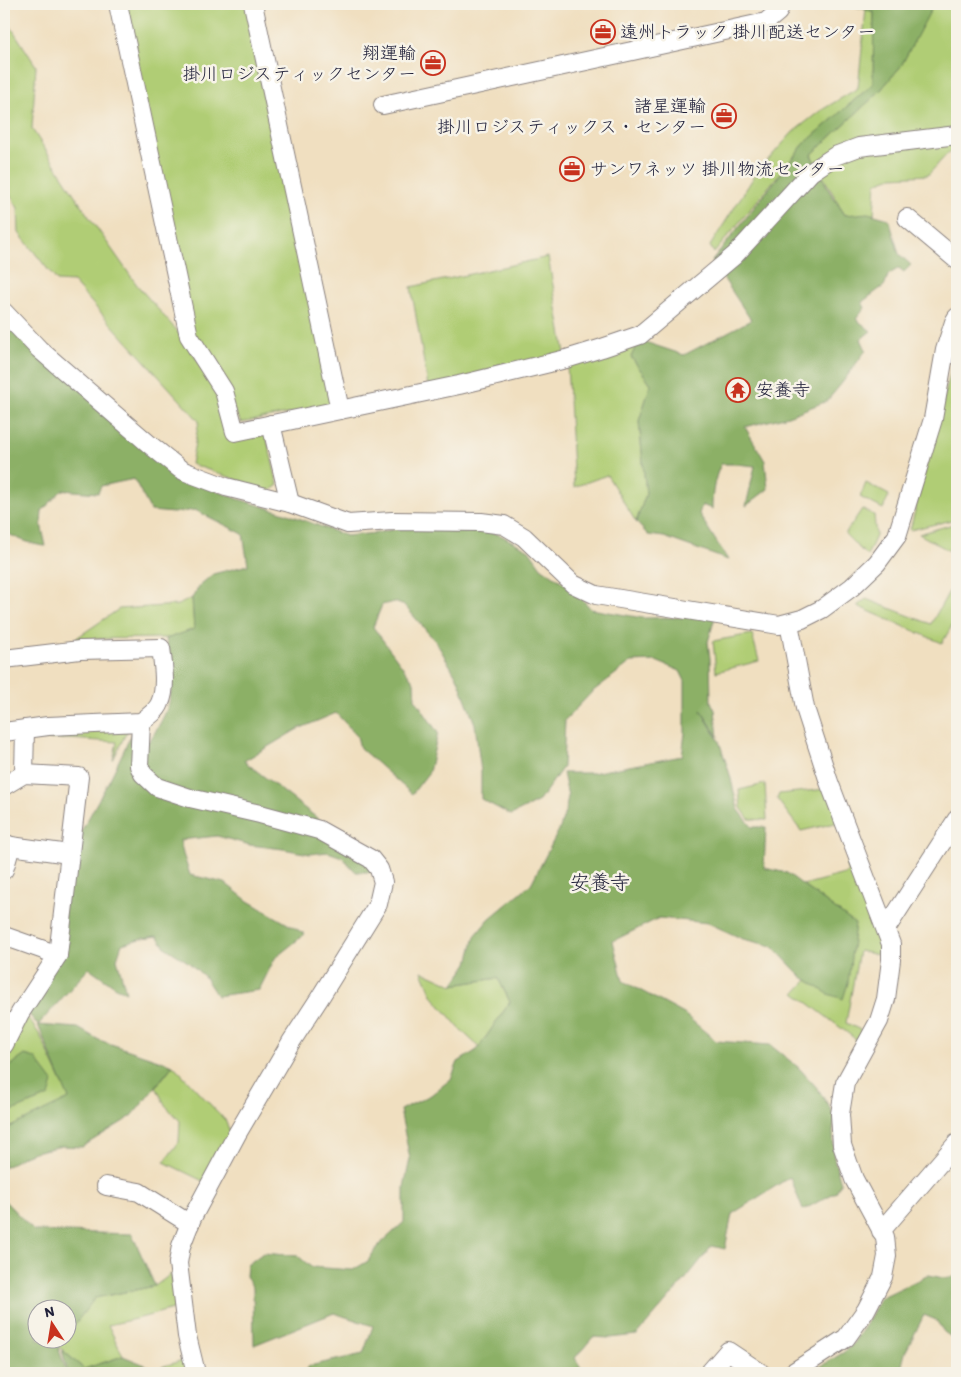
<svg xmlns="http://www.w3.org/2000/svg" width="961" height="1377" font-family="Itim,'Klee One',sans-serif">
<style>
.green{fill:#b0cd74;stroke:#697858}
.forest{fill:#8cb066;stroke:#576950}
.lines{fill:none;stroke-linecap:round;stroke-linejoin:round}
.minor-casing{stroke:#89807e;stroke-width:20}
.minor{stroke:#fff;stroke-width:18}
.labels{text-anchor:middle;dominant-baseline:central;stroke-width:5;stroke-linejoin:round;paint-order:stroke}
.poi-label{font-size:18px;fill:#22223b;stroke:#f7f3e8;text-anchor:start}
.quarter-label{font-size:20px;fill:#22223b;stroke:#f7f3e8}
</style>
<rect width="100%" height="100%" fill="#f7f3e8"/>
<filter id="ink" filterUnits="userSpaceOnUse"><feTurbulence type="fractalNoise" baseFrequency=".02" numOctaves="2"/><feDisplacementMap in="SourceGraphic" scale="10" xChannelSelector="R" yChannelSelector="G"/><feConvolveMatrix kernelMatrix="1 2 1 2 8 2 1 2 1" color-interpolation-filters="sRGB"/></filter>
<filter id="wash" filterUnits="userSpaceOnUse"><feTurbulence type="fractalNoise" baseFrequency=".0096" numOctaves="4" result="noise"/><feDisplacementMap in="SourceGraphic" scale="20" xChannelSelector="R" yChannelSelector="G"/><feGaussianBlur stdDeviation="1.12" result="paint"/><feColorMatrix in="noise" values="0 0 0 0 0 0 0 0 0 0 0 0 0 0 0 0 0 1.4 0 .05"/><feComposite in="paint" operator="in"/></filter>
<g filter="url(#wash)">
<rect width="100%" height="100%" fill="#f0dfc0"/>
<g class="green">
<path d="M125,4h122l87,396 -6,6 -87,17 -50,-92z"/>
<path d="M933,4h24v144l-8,4 -21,23 -36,2 -16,6 -2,32h-29l-34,-60 68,-63 22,-26z"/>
<path d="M866,9l8,2 -1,73 -69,60 -90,109 -4,-7 47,-74 36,-40 27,-21 38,-23z"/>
<path d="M4,16l32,50 -4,63 55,85 50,71 47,54 35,55 13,45 34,-4 12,50 -8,6 -79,-27 8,-43 -126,-139 -16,-1 -38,-48 -1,-25 -14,-23z"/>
<path d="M548,257l18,102 -137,33 -18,-105z"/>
<path d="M639,340l-8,17 20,27 -12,37 7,73 -10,28 -29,-47 -33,12 -7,-123z"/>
<path d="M957,347v172l-47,11z"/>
<path d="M866,483l23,12 -6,14 -23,-12z"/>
<path d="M862,509l12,6 2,21 -9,20 -22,-22z"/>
<path d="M957,523v32l-38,-21z"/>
<path d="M957,577v40l-15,26 -85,-37 9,-7 65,25z"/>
<path d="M192,598l2,32 -25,8 -94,1 44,-30 59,-4z"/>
<path d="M752,634l7,27 -43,11 -3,-31z"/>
<path d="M129,727l-16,33 4,-18 -49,-3 -35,1v-4z"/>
<path d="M765,784l2,36 -18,-1 -8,-11 -2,-18z"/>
<path d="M826,789l14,33 -39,9 -24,-32 2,-5z"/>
<path d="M854,864l27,70 3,22 -25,-5 -13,72 21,10 -9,8 -63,-48 12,-13 17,11 31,-67 -52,-39 45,-12 -2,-8z"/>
<path d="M422,971l31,14 45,-7 12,24 -31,45 -19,-18 -27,-32z"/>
<path d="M22,1010l18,25 30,65 -66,30v-84z"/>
<path d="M173,1065l53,56 4,12 -23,50 -43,-21 15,-20 1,-21 -15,-16 -9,-18z"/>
<path d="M171,1274l5,34 -32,9 -36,8 15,31 -39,13 -26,-23 5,-6h5v-7l26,-35 61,-12z"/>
<path d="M186,1359l4,14h-31l2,-6z"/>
</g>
<g class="forest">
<path d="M847,4h87l-33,62 -22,26 -68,63 19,37 15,23 23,-2 21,6 10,35 12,11 -7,7 -5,-4 -11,7 -3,10 -23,17 3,6 -9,11 15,12 -10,8 5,11 -24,33 -15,18 -39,15 -43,11 20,34 3,28 -22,17 9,-40 -19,-2h-15c-7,15 -9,29 -9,45l-10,-4 -3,9 29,46 -64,-23 -16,-2 -12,-13 10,-28 -7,-73 12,-37 -20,-27 8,-17 45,15 67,-35 -39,-59 92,-117 69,-60 1,-72z"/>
<path d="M7,322l168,153 63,24 47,14 61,23 30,-3 39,-8 56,1 29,9 29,15 12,17 34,24 16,18 52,9 72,-1 -7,25 2,17 1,43 4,8 3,27 -17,-27 18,31 11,34 8,34 14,18h14l-2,41 23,5 68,51 -7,59 -5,16 -15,-5 -27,-18 -29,-30 -29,-7 -35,-16 -49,-5 -46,23 10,40 61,33 32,27 54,4 28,22 20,22 17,27 -2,16 1,26 7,25 -5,9 -33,18 -13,-33 -58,37 -7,35 -13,-3 -28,35 -47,54 -28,3 -16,-1 -18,21 8,13 -2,2h-276l4,-7 54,-12 10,-28 -39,-13 -80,32 -1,-57 -7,-12 1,-11 16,-12 35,3 13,11 42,3 15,-9 9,-14 27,-25v-35l6,-28 -10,-49 31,-15 20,-16 7,-17 19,-12 33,-48 -12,-24 -45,7 15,-22 7,-27 14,-17 42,-35 29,-56 6,-19 2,-13 -5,-23h29l90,-17 3,-23v-52l-5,-10 -24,-10 -25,1 -39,30 -27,28 -2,47 -24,34 -28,14 -30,-16v-27l-6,-48 -17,-45 -22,-37 -31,-36 -11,-4 -12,3 -9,22 41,55 1,17 23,34 -9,39 -17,22 -52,-46 -3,-12 -21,-23 -40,17 -52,31 105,82 24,29h-17l-14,-15 -14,-5 -18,2 -27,-5 -33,-4 -33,-9 -37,4 3,14 7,21 35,8 23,18 57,33 -30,24 -16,32 -42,6 -13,-20 -16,-14 -22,-14 -9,-12 -14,2 -21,6 -5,15 9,33 -7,-3 -30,-21 -51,57 40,3 21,12 74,25 -41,51 -50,31 -20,-1 -28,6 -12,5 -18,11v-38l65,-31 -31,-74 -12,-14 35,-59 8,-98 43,-79 21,-44 16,11c7,-11 19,-31 21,-43 4,-19 -2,-41 -4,-60l28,-10 -2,-31 8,-13 13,-11 35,-9 -5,-31 -48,-24 -22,3 -22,-2 -17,-32 -33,7 -3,7 -36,-3 -20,21 -1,13 5,22c-11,0 -34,-9 -42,-15v-196z"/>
<path d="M25,1055l10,3 18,24 -4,14 -37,15 -8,6v-45l7,-7z"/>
<path d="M4,1200l30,31 98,3 23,52 -60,12 -27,35v-23h-30v30h25l-5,7 9,26h-63z"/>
<path d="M929,1275l14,3 14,-2v65l-13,-9 -8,-12 -12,-5 -19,38 -3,12 3,8h-95l34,-21 8,-7 15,-22 13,-25z"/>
<path d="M62,1350l22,19 39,-13 37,15 -1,2h-91z"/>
</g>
</g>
<g filter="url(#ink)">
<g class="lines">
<defs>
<g id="minor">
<path d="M118,4l71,332 35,55 11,41 224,-47 107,-26 36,-11 38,-13 95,-80 76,-83 24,-16 24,-9 98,-12"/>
<path d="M253,4l87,406"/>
<path d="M383,105l383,-83 12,-10 3,-8"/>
<path d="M907,218l50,42"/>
<path d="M4,312l35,37 110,95 31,25 6,3 40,15 64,16 58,21 44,-3 89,1 23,3 20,12 49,47 23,11 183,30 23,-6 20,-10 30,-22 25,-24 20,-27 36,-117 12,-69 9,-28 3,-5"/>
<path d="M271,424l19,79"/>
<path d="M789,623l16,85 24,74 62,162v16l-5,39 -7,22 -34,62 -5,31 2,31 12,34 31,58 2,19 -4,21 -17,33 -20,28 -54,35"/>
<path d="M4,659l76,-9 81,-2c2,15 6,40 -1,55 -3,8 -12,14 -19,19l-93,4 -44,6"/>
<path d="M141,722l-2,44 4,8 14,13 33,11 70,16 59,16 52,29 8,10 4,13 -5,22 -59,95 -28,43 -54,92 -45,84 -11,28 -3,17 9,73 9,37"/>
<path d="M24,774l1,-45"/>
<path d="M4,786l20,-12 55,3 -21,178 -38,58 -16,32"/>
<path d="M4,843l7,3 58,8"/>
<path d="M4,870l7,-24"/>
<path d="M886,929l71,-110"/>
<path d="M4,936l54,19"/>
<path d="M106,1186l33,6 51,32"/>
<path d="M881,1231l76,-88"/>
<path d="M709,1373l19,-22 33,22"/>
</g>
</defs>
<use href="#minor" class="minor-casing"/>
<use href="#minor" class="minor"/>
</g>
</g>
<defs>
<symbol id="office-ring" viewBox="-11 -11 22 22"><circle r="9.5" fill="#f7f3e8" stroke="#c8321e" stroke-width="1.5"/><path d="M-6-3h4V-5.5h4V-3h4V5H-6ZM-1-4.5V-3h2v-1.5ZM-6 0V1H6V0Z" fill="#c8321e"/></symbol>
<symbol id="temple-ring" viewBox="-11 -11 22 22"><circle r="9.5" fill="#f7f3e8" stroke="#c8321e" stroke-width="1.5"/><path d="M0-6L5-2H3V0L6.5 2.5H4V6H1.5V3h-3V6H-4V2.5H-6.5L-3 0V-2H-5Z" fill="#c8321e"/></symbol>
</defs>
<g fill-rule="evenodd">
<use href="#office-ring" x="589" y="18" width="28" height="28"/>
<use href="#office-ring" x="419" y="49" width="28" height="28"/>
<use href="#office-ring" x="710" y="102" width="28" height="28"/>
<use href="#office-ring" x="558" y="155" width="28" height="28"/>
<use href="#temple-ring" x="724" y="376" width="28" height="28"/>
</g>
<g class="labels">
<g class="poi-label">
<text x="620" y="32">遠州トラック 掛川配送センター</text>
<text x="416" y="53" text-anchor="end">翔運輸<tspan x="416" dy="21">掛川ロジスティックセンター</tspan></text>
<text x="706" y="106" text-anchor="end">諸星運輸<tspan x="706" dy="21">掛川ロジスティックス・センター</tspan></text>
<text x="590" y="169">サンワネッツ 掛川物流センター</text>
<text x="756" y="390">安養寺</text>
</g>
<g class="quarter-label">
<text x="600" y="882">安養寺</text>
</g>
</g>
<rect width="961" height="1377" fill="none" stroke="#f7f3e8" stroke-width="20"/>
<g transform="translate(52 1324) rotate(348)"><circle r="24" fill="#f7f3e8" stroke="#a29fa3"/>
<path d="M0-4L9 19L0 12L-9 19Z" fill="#c8321e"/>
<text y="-8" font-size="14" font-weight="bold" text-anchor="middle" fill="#22223b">N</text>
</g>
</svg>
